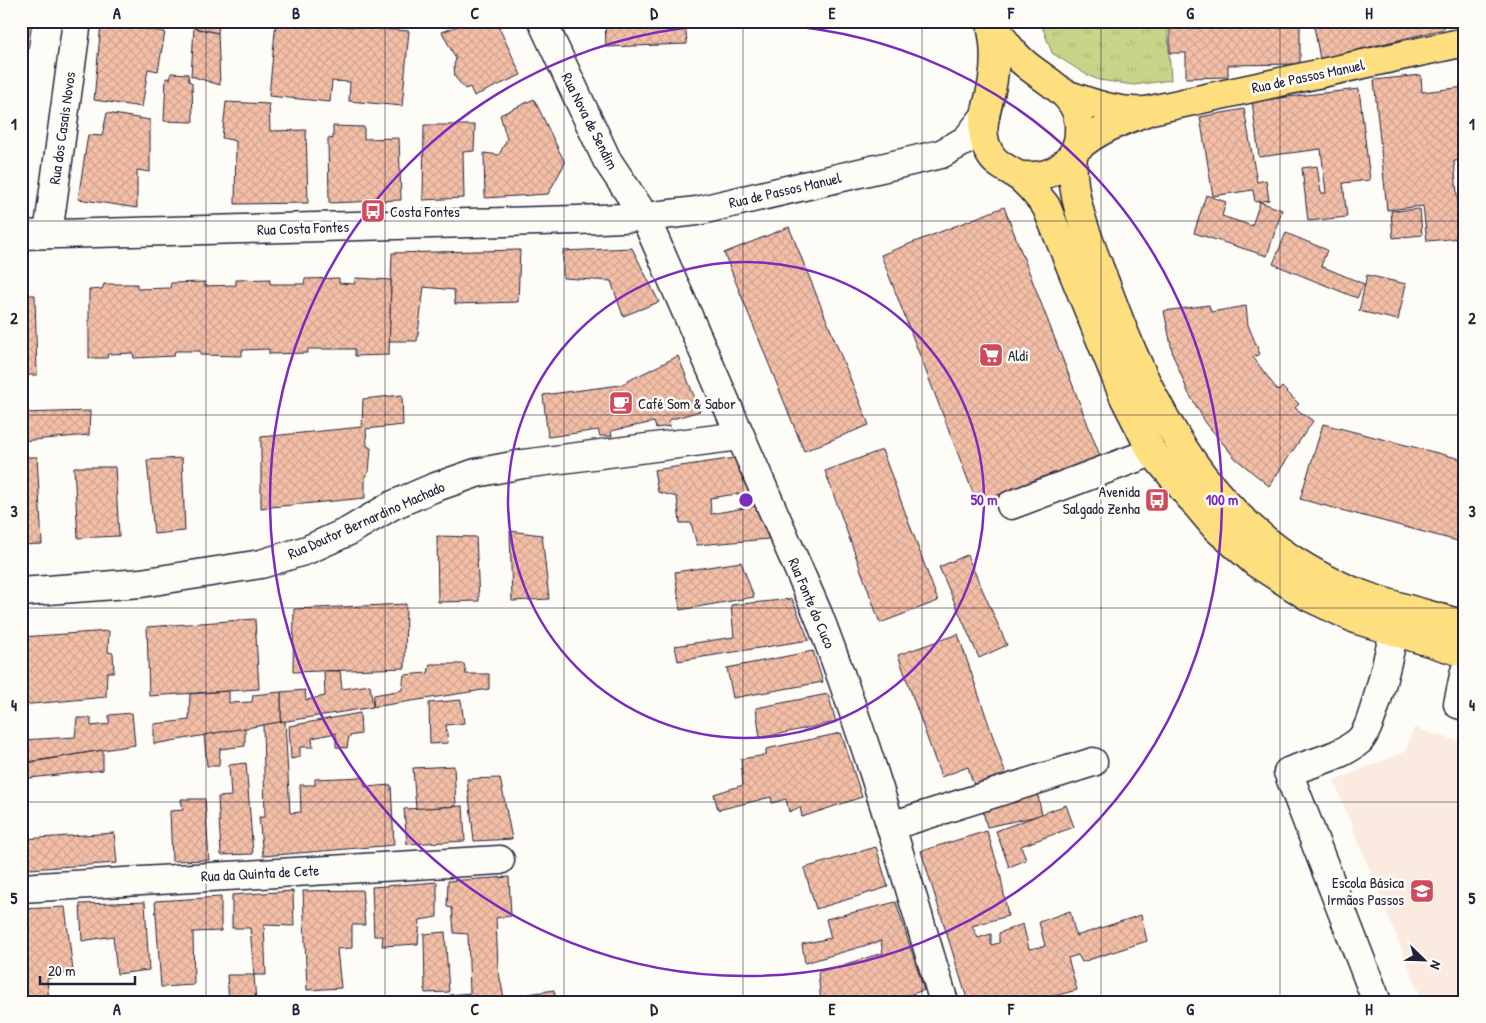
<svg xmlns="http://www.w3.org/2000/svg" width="1486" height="1023" font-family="'Patrick Hand',sans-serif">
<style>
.built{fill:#faeadf}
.grass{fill:url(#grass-tufts);stroke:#767b62}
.building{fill:url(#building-cross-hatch);stroke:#22223b}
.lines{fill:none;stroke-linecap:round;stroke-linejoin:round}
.minor-casing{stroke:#22223b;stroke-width:31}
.major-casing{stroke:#22223b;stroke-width:31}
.minor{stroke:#fdfcf7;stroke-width:28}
.major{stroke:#fedf80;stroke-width:28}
.grid{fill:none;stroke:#22223b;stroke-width:1;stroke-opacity:0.55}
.ring{fill:none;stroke:#7b2cbf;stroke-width:2.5}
.labels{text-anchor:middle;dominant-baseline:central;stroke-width:5;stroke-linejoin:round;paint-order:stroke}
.street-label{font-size:15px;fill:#22223b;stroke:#fdfcf7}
.poi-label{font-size:15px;fill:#22223b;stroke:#fdfcf7;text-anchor:start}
.centre{fill:#7b2cbf;stroke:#fdfcf7;stroke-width:2.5}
.ring-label{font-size:15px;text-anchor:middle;font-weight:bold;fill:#7b2cbf;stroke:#fdfcf7;stroke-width:5;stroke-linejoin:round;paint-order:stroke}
.neatline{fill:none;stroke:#22223b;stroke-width:2}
.grid-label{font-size:16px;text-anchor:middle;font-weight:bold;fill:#22223b}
</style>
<defs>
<pattern id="grass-tufts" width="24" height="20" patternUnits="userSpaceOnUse" patternTransform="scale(1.25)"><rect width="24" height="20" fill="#cad488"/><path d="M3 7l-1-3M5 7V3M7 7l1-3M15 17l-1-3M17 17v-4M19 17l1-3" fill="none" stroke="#adb676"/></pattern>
<pattern id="building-cross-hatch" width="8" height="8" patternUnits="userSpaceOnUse" patternTransform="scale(1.25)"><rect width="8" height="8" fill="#f4bfa7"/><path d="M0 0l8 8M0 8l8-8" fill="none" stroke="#d1a491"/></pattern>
</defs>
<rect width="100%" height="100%" fill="#fdfcf7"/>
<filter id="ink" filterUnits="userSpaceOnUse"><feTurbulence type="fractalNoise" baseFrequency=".02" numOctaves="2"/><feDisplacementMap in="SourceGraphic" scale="10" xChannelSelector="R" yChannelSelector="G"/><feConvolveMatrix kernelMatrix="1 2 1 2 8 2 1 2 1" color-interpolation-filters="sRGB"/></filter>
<g filter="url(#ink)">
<path class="built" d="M1414,728l51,15v259h-42l-89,-221 71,-29z"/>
<path class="grass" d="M1040,21h127l4,59 -37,5 -35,-5 -12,-5 -35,-22z"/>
<g class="building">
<path d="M21,21h11l-8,62 -3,-1z"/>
<path d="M124,21h16l-1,7 26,4 -7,39 -10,-2 -6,38 -48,-7 7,-77 23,2z"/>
<path d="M195,21h24l-1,12 -24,-5z"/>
<path d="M276,21l133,10 -7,75 -53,-5 1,-19 -18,-1 -2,21 -61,-6z"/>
<path d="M471,21h25l25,54 -47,21 -4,-9 -5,2 -10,-12 -1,-12 2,-6 -14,-27z"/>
<path d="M605,21h80l2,23 -81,3z"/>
<path d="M1170,21h20v7l29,-1v-6h81v43l-72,1v12l-42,1v-25h-16z"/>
<path d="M1313,21h130l1,8 -124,30z"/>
<path d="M194,28l24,5 2,52 -29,-9z"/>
<path d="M171,73l17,1 1,7 3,2 1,39 -29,-1 2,-43 4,1z"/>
<path d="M1421,75l1,17 43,-5v73l-11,1 7,77 -34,3 -4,-35 -36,4 -13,-130z"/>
<path d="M1359,89l11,91 -27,3 4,34 -39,4 -6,-53 15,-2 4,27h5l-5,-44 -62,8 -7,-56z"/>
<path d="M534,99l31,64 -17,31 -63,4 -1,-45 15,2 8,-16 -7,-24z"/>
<path d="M226,102l43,2 1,27 36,-1 2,73 -73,1 1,-63 -14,-3z"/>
<path d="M1244,109l13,73 9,-2 3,20 -14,2 -2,-12 -40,6 -13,-79z"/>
<path d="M107,113l43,7v52l-13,-2v38l-59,-9 10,-64 14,1z"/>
<path d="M424,125h51l-1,26 -11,1 1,46 -41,2z"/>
<path d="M333,126l31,1v12l35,-1 2,62 -72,3 -1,-65 5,1z"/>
<path d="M1206,195l20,7 -4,14 30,10 8,-24 22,8 -15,46 -73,-23z"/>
<path d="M1004,207l96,249 -123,47 -96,-248z"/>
<path d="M1420,209l2,26 -29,3 -2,-27z"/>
<path d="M789,227l80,198 -65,26 -80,-198z"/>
<path d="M1286,233l41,17 -6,16 43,18 -7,14 -84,-34z"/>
<path d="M632,248l27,54 -36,14 -12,-35 -48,-3v-27z"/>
<path d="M520,250l-2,52 -63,2 -1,-14 -30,-3 -7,54h-28l3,-88z"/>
<path d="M1367,275l39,9 -8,36 -39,-9z"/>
<path d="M339,278v5l15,1 2,-6 35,2 -2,75 -34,1v-7h-47l-1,4 -38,1v-5l-27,1v6l-42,-1v-4h-25l-1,5 -40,2 -1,-5 -25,1 -1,4h-18v-68l13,-1 2,-5h33v5l33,-1 1,-5 34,-1v4l31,-1v-5l34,-1v5h34l1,-5z"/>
<path d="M21,295h14l2,80h-16z"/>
<path d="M1209,305l2,7 35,-6 2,19 12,29 -7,3 25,34 4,-4 17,17 -4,4 18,13 -44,65 -34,-28 -29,-35 -18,-31 -15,-37 -9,-44z"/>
<path d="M678,356l22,55 -31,9 1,6 -14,2 -2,-6 -43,9 1,5h-12l-2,-6 -50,7 -5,-42 77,-10z"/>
<path d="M402,395l1,30 -37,4 1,17 4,2 -2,24 -4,4v22l-104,10v-71l101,-10 1,-28z"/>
<path d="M90,411l-1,24 -68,6v-28z"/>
<path d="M1323,424l142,36v83l-165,-44z"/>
<path d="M882,450l56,151 -58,22 -55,-152z"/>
<path d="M21,457h16l5,87 -21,1z"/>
<path d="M182,458l3,73 -31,3 -7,-74z"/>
<path d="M735,458l15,34 -40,6 1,16 44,-8 14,33 -72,6 -6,-22h-11l-3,-26 -19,-5 -4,-22z"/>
<path d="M74,467h41l4,69 -41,2z"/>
<path d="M510,531l32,4 7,64 -37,2z"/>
<path d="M437,536l39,1 3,64 -41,1z"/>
<path d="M967,555l40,90 -28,13 -40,-91z"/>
<path d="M741,562l13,35 -74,13 -5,-38z"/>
<path d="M792,599l17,41 -131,21 -3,-15 59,-9 -3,-32z"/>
<path d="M406,604l-1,64 -112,4 1,-63z"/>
<path d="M255,619l4,70 -110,7 -2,-69z"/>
<path d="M109,631l-1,21 5,1 1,19h-7l-1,25 -85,8v-68z"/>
<path d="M958,634l48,141 -32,11 -6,-19 -27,10 -43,-122z"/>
<path d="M813,651l10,31 -90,16 -6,-30z"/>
<path d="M430,664h34l2,10h23v15l-116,18 1,-12 28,-5 2,-15 24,-2z"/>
<path d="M324,671h16l2,18 28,-4 3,22 -92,15v-30l24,-2 1,10 19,-4z"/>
<path d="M229,691v12l23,-1 1,-7 28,-3v30l-127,22v-20l35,-4 1,-26z"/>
<path d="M828,694l8,28 -76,16 -4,-30z"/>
<path d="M461,700l3,23 -18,2 2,18 -18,1 -1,-41z"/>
<path d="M132,713l3,32 -114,18v-23l54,-3 2,-19h14v8l18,-2v-9z"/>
<path d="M360,713l1,21 -12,2 -2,12 -11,-1v-14l-24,5 1,9h-13v10l-9,2 -2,-33z"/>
<path d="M285,721l5,92 11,-1 -1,-27h15v-6l49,-2 1,10 26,-2 3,60 -131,11 -4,-39h6l-2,-92z"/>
<path d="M245,728v18l-25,3 -1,17h-12l-3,-31z"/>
<path d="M841,733l21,64 -60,20 -2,-10 -11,5 -3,-13 -14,4 -1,-6 -53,13 -4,-16 29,-9 -2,-26 25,-4v-6z"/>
<path d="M103,750v20l-82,9v-15z"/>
<path d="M246,763l7,91 -32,1 -3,-58 13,-1 -2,-31z"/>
<path d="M454,766l2,40 -40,3 -3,-41z"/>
<path d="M500,778l12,61 -38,2 -7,-62z"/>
<path d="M1037,791l5,24 -55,12 -6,-23z"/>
<path d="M181,799h24l4,61 -37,1 -2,-50 13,-1z"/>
<path d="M1066,805l8,22 -53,19 5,14 -17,7 -13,-36z"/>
<path d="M463,806l2,35 -58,3 -3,-35z"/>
<path d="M987,831l13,42 8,43 -36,10 6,12 13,-4v11l8,-2v-10l24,-9 6,25 16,-3 -6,-24 31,-11 6,25 65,-21 6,26 -65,21 -4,-7 -10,3 9,32 -34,9v3h-75l-47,-151z"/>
<path d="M114,833l3,30 -88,6 -5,-30z"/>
<path d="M876,847l12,40 -72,22 -12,-41z"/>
<path d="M509,877l2,39 -15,2 2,50 6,30 50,-8 2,12h-105l-1,-7 20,-2 -2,-59 -14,-1 -2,-25 -5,-1 1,-26z"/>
<path d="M437,882v35l-17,3 -2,24 -36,2 1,-10h-9l-2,-49z"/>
<path d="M362,890l3,35h-13v23l-15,1 4,39 -34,2 -4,-99z"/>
<path d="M293,891l1,35 -30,-1 2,50h-12l-4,-47h-18v-33z"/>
<path d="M221,897v34l-28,1 1,53 -33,2 -6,-86z"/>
<path d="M145,902l4,68 -32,4 -4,-38 -31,5 -2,-37z"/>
<path d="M896,902l28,88 -36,12h-67l-3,-30 65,-19 -2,-12 -76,22 -3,-19 29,-6 -5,-19z"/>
<path d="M65,907l8,64 -26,8 2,23h-23l-5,-23v-70z"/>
<path d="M445,932l4,60 -24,1 -1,-59z"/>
<path d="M227,975h27l2,27h-27z"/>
</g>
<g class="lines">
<defs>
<g id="minor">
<path d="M542,21l65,139 38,57 173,397c49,127 87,258 126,388"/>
<path d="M48,234l29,-213"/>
<path d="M21,235l556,-15 68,-3 52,-6 244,-57 25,-14 19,-24"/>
<path d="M1011,505l141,-53"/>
<path d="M21,592l120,-9 120,-19 46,-14 42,-19 44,-26 40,-17 43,-15 47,-9 217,-28"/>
<path d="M1465,671l-7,33 7,2"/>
<path d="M891,826l202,-64"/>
<path d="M21,888l479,-28"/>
<path d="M1377,1002l-89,-230c22,-9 53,-15 71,-31 14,-12 30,-88 35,-109"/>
</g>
<g id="major">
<path d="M990,21c5,19 6,39 3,58 -3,26 -18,50 -3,75 6,11 17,14 27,21 12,9 20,20 29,31l78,191 28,55 64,76 40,35 53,34 49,23 107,33"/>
<path d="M993,21c7,15 17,29 29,40 24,22 60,33 57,71 0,10 -4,20 -11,28 -14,16 -32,18 -52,15"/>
<path d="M1066,94c25,9 52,19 79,17"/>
<path d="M1075,150c21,-20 49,-30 76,-40l314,-68"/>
<path d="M1073,154c-4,49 21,97 37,142 48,131 115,248 253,299 33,12 68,20 102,30"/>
</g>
</defs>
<use href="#minor" class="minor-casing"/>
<use href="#major" class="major-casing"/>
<use href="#minor" class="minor"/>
<use href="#major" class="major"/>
</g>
</g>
<path class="grid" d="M206,21v981M385,21v981M564,21v981M743,21v981M922,21v981M1101,21v981M1280,21v981M21,221h1444M21,415h1444M21,608h1444M21,802h1444"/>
<g class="ring">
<circle cx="746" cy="500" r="238"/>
<circle cx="746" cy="500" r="476"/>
</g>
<defs>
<symbol id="bus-square" viewBox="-11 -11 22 22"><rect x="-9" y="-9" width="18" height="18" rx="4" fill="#d1495b" stroke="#fdfcf7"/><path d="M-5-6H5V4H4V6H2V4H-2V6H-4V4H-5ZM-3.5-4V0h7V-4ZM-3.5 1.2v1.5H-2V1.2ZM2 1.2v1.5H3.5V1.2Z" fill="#fff"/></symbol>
<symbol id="supermarket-square" viewBox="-11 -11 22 22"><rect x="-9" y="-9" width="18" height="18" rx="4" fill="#d1495b" stroke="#fdfcf7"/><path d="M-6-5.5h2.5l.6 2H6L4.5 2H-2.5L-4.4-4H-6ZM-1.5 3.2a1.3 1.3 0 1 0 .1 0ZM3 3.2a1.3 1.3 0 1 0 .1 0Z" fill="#fff"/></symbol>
<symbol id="cafe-square" viewBox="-11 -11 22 22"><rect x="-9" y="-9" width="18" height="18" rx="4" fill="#d1495b" stroke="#fdfcf7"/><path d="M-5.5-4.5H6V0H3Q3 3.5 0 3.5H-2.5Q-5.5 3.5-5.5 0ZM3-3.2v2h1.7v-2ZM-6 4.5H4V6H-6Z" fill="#fff"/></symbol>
<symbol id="school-square" viewBox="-11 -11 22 22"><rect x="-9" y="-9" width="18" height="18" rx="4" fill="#d1495b" stroke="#fdfcf7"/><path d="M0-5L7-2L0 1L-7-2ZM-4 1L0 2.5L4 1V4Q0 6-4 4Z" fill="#fff"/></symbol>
</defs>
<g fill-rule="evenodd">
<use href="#bus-square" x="359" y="197" width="28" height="28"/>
<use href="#supermarket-square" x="977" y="341" width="28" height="28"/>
<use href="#cafe-square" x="607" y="389" width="28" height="28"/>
<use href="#bus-square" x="1143" y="486" width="28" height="28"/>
<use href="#school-square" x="1408" y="877" width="28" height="28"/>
</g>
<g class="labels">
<g class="street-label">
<text transform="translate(1308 76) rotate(-12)">Rua de Passos Manuel</text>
<text transform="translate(590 121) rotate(63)">Rua Nova de Sendim</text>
<text transform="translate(62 128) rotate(-82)">Rua dos Casais Novos</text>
<text transform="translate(785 190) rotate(-13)">Rua de Passos Manuel</text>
<text transform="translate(303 228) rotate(-2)">Rua Costa Fontes</text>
<text transform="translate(366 520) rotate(-24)">Rua Doutor Bernardino Machado</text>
<text transform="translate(812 603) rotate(67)">Rua Fonte do Cuco</text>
<text transform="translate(260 873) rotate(-3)">Rua da Quinta de Cete</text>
</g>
<g class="poi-label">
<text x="390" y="211">Costa Fontes</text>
<text x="1008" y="355">Aldi</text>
<text x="638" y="403">Café Som &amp; Sabor</text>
<text x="1140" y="491" text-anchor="end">Avenida<tspan x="1140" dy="17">Salgado Zenha</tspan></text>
<text x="1404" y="882" text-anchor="end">Escola Básica<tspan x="1404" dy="17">Irmãos Passos</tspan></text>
</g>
</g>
<circle cx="746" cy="500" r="8" class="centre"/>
<g class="ring-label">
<text x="984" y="505">50 m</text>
<text x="1222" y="505">100 m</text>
</g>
<rect width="1486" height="1023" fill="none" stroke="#fdfcf7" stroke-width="55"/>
<g transform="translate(1424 960) rotate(113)" stroke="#fdfcf7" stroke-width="4" paint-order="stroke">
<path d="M0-4L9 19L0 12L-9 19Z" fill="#22223b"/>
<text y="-8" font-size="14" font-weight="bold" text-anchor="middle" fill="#22223b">N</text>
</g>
<path d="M40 976v8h95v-8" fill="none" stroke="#22223b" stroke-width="2.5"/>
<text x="48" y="976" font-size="15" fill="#22223b" stroke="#fdfcf7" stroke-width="4" paint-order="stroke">20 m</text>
<rect x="28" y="28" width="1430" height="968" class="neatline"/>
<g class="grid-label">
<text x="117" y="19">A</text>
<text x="296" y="19">B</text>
<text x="475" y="19">C</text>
<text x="654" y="19">D</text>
<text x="832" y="19">E</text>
<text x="1011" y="19">F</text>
<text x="1190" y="19">G</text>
<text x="1369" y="19">H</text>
<text x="14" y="130">1</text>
<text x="1472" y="130">1</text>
<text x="14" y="324">2</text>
<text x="1472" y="324">2</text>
<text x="14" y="517">3</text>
<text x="1472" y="517">3</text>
<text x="14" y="711">4</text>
<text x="1472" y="711">4</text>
<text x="14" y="904">5</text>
<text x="1472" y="904">5</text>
<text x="117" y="1015">A</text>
<text x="296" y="1015">B</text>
<text x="475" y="1015">C</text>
<text x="654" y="1015">D</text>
<text x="832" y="1015">E</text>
<text x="1011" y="1015">F</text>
<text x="1190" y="1015">G</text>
<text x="1369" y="1015">H</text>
</g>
</svg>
